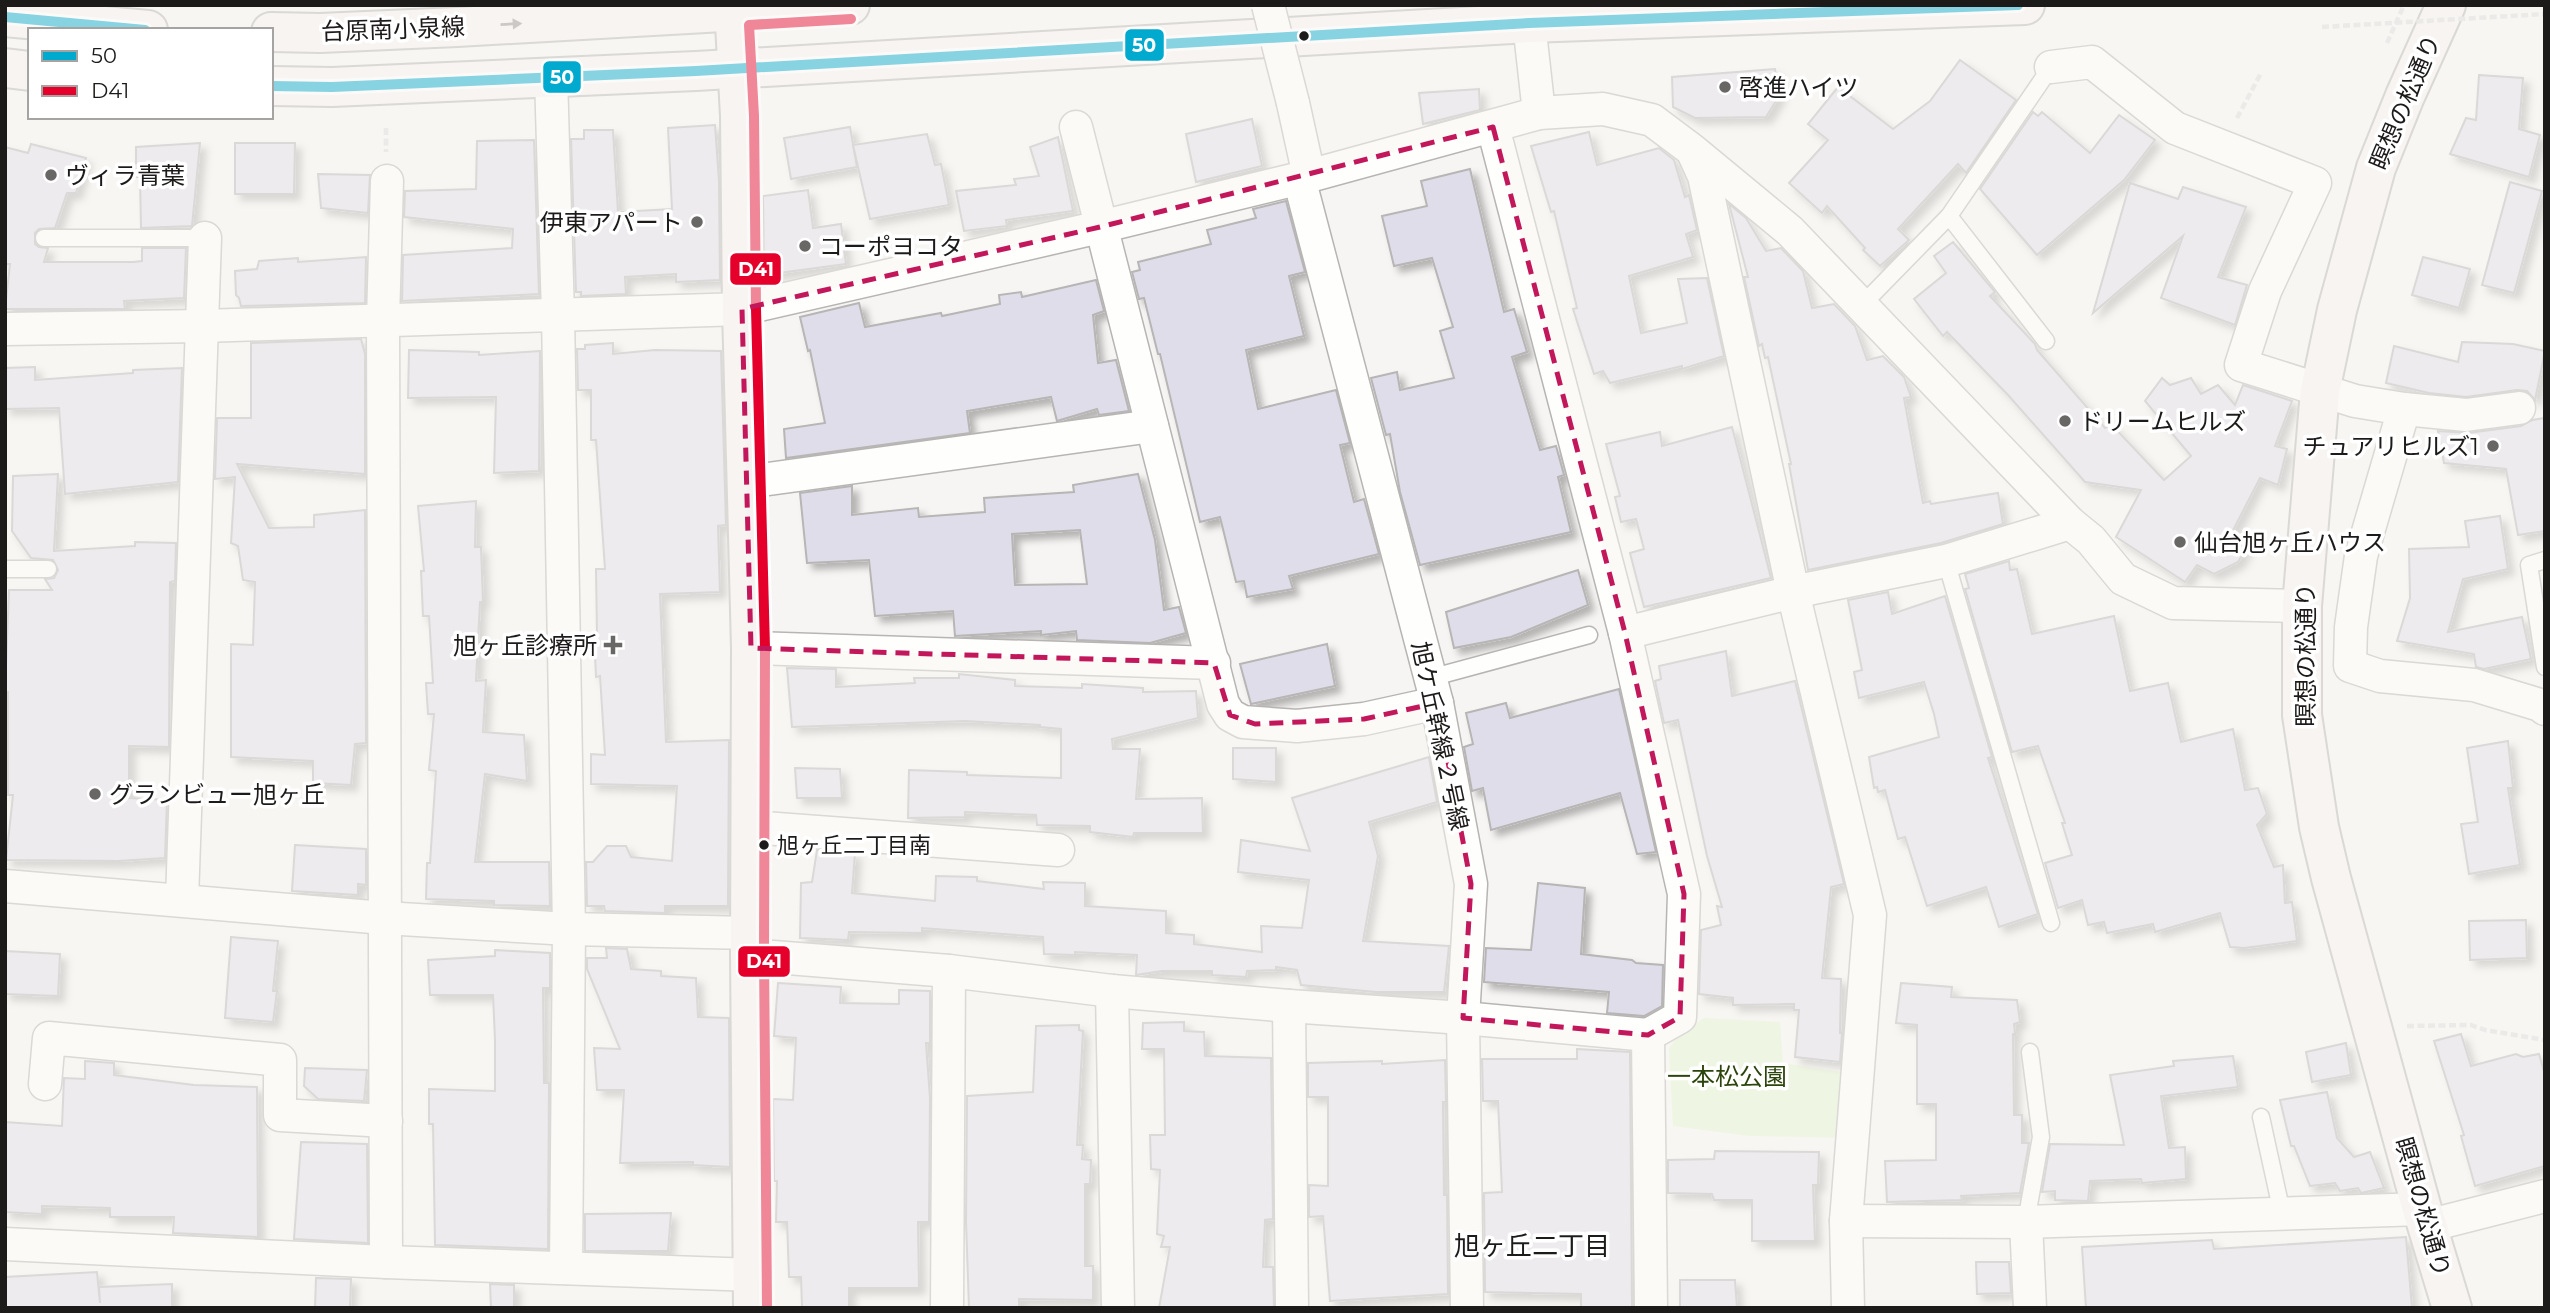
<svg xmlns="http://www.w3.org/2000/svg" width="2550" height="1313" font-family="Montserrat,'Noto Sans JP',sans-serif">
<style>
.green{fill:#e3f4d0}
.building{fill:#dfdde9;stroke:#b7b6b5;stroke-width:2;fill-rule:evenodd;filter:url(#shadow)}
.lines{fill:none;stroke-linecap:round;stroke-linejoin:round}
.lane-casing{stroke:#b7b5b3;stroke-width:19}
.street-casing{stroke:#b7b5b3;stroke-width:35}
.secondary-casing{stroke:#b7b5b3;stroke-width:42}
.path{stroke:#dcdcdb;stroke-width:4.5;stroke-dasharray:7 3.5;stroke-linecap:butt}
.lane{stroke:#fefefd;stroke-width:16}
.street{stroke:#fefefd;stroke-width:32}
.secondary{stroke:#f5f2f1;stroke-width:38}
.street-bridge-casing{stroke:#b7b5b3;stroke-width:35;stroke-linecap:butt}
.path-bridge{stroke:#dcdcdb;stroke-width:4.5;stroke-dasharray:7 3.5;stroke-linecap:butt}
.street-bridge{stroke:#fefefd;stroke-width:32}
.bus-1-casing{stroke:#fff;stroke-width:16}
.bus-2-casing{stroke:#fff;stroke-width:16}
.bus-1{stroke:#00a9ce;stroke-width:10}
.bus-2{stroke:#e4002b;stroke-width:10}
.oneway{fill:#949190}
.marked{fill:none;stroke:#c2185b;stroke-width:5;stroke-dasharray:14 9;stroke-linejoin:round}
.bus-dot{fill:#1d1b1a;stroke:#fff;stroke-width:2.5}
.poi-dot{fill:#696766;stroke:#fff;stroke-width:2.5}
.labels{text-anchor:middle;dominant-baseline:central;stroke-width:7;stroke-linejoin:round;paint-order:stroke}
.bus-label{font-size:22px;fill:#1d1b1a;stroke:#fff;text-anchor:start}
.street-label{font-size:24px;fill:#1d1b1a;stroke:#fff}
.poi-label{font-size:24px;fill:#1d1b1a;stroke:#fff;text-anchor:start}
.park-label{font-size:24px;fill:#2d440c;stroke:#fff}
.neighbourhood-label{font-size:26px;fill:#1d1b1a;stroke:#fff}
.line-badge{stroke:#fff;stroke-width:2.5}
.badge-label{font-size:19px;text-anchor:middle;font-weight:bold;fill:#fff}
</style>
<defs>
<filter id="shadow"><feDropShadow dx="6" dy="6" stdDeviation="3.5" flood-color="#0004"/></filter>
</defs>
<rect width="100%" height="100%" fill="#f7f5f3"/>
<path class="green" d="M1704,1018l76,4 3,41 77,12 -7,63 -104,-2 -76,-10 -4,-78 10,-13z"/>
<g class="building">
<path d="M1960,60l56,40 -50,73 -8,-9 -60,65 11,11 -29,26 -17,-16 2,-2 -38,-42 -5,7 -33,-30 39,-43 -20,-16 30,-37 55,42 37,-28z"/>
<path d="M1775,69l4,27 -13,21 -71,1 -22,-11 -1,-30z"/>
<path d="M2479,75l44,3 -4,51 21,6 -11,42 -79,-23 16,-36 10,2z"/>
<path d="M1479,89l1,21 -57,14 -4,-31z"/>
<path d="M2033,112l5,4 4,-4 48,41 29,-38 36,25 -31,40 -87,75 -57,-66z"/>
<path d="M1252,119l10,47 -66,16 -10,-48z"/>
<path d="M715,125l4,56 1,99 -44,2v-8l-51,3 1,17 -45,2v-4h-5l-5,-153h13v-9h29l5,82 54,-3 -4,-81z"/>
<path d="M850,127l7,40 -66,12 -7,-41z"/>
<path d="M1589,132l8,33 62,-17 15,12 11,37 4,-2 8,35 -11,4 7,23 -64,19 12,57 46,-10 -9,-44 29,-1 17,78 -42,13v-3l-72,17 -7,-12 -9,3 -21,-65 4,-1 -23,-97 -3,1 -20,-66z"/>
<path d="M927,134l8,31 6,-1 8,41 -79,14 -17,-74z"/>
<path d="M1058,137l15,74 -67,9 1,6 -43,5 -8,-40 60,-6 -2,-6 25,-3 -9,-29z"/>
<path d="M534,140l5,154 -137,7 1,-46 109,-7 1,-19 -109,-12 1,-26 71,-2 1,-48z"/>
<path d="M200,143l-8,83 -51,2 -1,-51h-4v-30z"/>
<path d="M235,143h60l-1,51h-59z"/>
<path d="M31,144l55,14 -10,35h-9l-12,35 -16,1 -4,4v11l4,3 9,1 -4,14h89l9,-1v-13h44l-2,50 -60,3 1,8h-120l5,-45h-5v-117l23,6z"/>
<path d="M1470,169l34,143 10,-3 13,43 -15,5 28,93 16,-4 8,29 -6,2 13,55 -151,33 -20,-73 -10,-58 -4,1 -15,-57 26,-6 3,18 54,-12 -14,-47 13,-4 -21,-69 -38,8 -12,-50 45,-10 -6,-25z"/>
<path d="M318,174l52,1 -2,38 -47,-5z"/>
<path d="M2510,182l32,9 -28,102 -32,-8z"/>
<path d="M2130,183l48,16 5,-12 63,20 -28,70 29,8 -12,40 -74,-27 22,-62 -90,77z"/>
<path d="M808,190l5,38 28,-4 5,40 -82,11 -1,-79z"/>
<path d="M1286,201l19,71 -16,4 15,60 -58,14 12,59 78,-19 14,53 -10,2 14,57 10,-3 15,55 -90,22 4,13 -46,8 -3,-16 -8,1 -16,-65 -20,5 -40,-168h-2l-14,-56 -5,1 -7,-27 8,-2 -2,-8 73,-18 -4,-14 49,-12 -3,-9z"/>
<path d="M1729,204l17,14 20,33 15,-3 22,23 9,37 22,-4 21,22 12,34 16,-4 21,21 7,20 -7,1 19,105 7,-2 1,3 67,-11 5,31 -62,19 -133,27 -19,-106h2l-23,-107 -3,1 -3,-14 -3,2 -15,-69h4z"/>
<path d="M1953,242l42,50 -5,4 45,48 2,6 68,78 6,-4 53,56 27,-24 -46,-55 17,-23 8,7 21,-7 10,16 17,-9 17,20 8,-20 49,16 -17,45 12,3 -9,36 -18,-7 -31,60 17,10 -8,14 -24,12 -17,-9 -12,17 -69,-45 25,-47 -56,-8 -77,-87 -61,-63 -4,4 -29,-37 32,-26 -12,-17z"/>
<path d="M366,257l-1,46 -124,3 -2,-8 -3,-3 -1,-24 22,-2 2,-8 39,-3v4z"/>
<path d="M2423,257l47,12 -11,39 -47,-13z"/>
<path d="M1096,280l8,31 -11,4 5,48 18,-3 13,51 -30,4 -2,-6 -40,12 -6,-24 -84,14 3,22 -184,25 -2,-29 41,-6 -15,-73 -2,1 -8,-34 59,-14 6,24 76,-14 1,3 58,-12 -1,-9 22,-3 1,5z"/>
<path d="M361,339l4,15v120l-128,-10 32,64 45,-1v-12l51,-5 1,233 -11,1 -4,41 -38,-2v-22l-82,-4v-113l22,1 2,-63 -12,-2 -5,-34 -7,-3 4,-66 -20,2 2,-61h34v-75z"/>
<path d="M2462,342l51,2 32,7 -10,49 -8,-9 -10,-1 -51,7 -37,-4 -43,-10 8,-37 64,16z"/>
<path d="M613,343v11l42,-4 66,1 5,174 -8,1 2,66 -60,2 6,148 63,-2 -1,166h-63v7l-60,-2 -1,-5h-17l-1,-44h7l14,-16h19l5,11 41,4 5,-75 -86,-2v-30l14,1 -5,-79 -4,1 -2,-42h3l-1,-66h9l-9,-129h-5v-50h-13l-1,-41h8v-4z"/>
<path d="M409,350l70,2v3l61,-4 -1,120 -45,2 2,-76 -88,1z"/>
<path d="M35,367v13l98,-7v-3l49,-2 -4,114 -113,12 -6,-86 -54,1v-41z"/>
<path d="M2545,418v113l-27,4 -12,-66 -62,-6 -6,-32 30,2 53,-7 11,-6z"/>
<path d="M1732,427l39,151 -127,29 -14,-54 14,-4 -8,-30 -15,3 -6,-25 5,-1 -14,-52 54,-12 2,14z"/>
<path d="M58,474l-4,77 81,-5v-4l41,1 -1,38 -5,1 -1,165 -40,-1v52l38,2 -2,58 -47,3 -112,-1 7,-65h-5v-103h-3l4,-102h43l-7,-11 9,-1 4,-8 -5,-10 -22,-2 -19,-27 1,-55z"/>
<path d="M1138,474l17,66 9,70 15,-3 7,26 -36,10 -73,-3 -1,-9 -35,4v-4l-86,5 -2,-25 -78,5 -6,-56 -62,3 -7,-70 52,-7v29l66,-7 1,9 66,-5 -1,-14 90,-6 -1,-7zM1080,530l7,54 -72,1 -3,-51z"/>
<path d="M476,501l-1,46h6l2,55h-3l-4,79 10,-1 -3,52 41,3 3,46 -42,-7 -10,88h74l1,44 -56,-1v-4l-68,-2 1,-36h3l6,-92 -7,-1 5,-56h-6l-2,-31h7l-4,-67h-6l-2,-45h3l-6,-65z"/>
<path d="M2500,516l8,53 -45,10 -15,53 74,-15 9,42 -47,10 -8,-2 -2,-13 -77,-13 13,-43 -1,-49 60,-2 -4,-26z"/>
<path d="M2009,561l1,9 7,-1 15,65 82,-18 16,75 38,-8 13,59 52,-13 12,61 13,-2 9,26 -10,11 17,42 9,-2 2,38 7,-1 5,39 -53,7 -14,-1 -10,-34 -65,19 -2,-8 -46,9 -3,-11 -16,3 -6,-25 -24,8 -13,-45 27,-8 -10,-32h3l-27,-77 -26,6 -47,-163 4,-1 -4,-14z"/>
<path d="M1578,570l10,35 -77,32 -57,11 -8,-36z"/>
<path d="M1888,592l4,22 53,-18 47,161 -4,1 50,156 -39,13 -13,-40 -59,19 -22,-69 -7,2 -13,-49 -7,2 -1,-5 -3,1 -5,-31 70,-20 -5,-23 -10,-32 -65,16 -5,-26 8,-2 -14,-70z"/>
<path d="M1327,644l8,42 -84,18 -11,-40z"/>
<path d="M1726,651l6,45 63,-15 49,203 -13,3 -9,91 19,1 -1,54h2l-2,29 -45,-5 4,-47h-5v-6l-61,1v-7l-34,-4 2,-64 20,-5 -4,-19 5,1 -15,-51 -29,-136 -14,3 -9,-42 6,-2 -2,-13z"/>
<path d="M787,668l49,1v18l79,-4 -1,-5h45v-4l56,6v6l67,2v-4l61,4v4l53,-1 2,27 -86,21 1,10h27l-4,50 66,-1 1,35h-69l-1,4 -43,-5v-6l-53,-1 -1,-10 -71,-3v5l-57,1 1,-48 58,2v3l94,3v-49l-21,-2v-2l-75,-4 -173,6z"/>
<path d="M1619,689l37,163 -19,2 -17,-61 -129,37 -8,-42 -11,3 -8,-44 9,-3 -7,-31 40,-10 4,15z"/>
<path d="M2508,741l5,47h-5l12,77 -51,9 -8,-50 17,-2 -11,-74z"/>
<path d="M1233,748h43v34l-43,-3z"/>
<path d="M1429,757l8,45 -68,20 9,34 -15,85 86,5 -5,46h-68l-75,-7 -4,-15 -21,-3v3l-29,1 -1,6 -34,-2v-4h-50l-26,4 1,-20 -62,-3v3l-31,-1 -1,-17 -121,-9v5l-73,-1 -1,8 -48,-2 1,-55 11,-1 5,-32 38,3 -3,40 83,8 1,-25 41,1v4l67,8 -1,-7 42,1v23l81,5v22l28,2v9l68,8 -1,-26 41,2 7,-48 -71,-8 3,-32 69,11 -18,-53z"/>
<path d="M795,768l45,1 2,29h-45z"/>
<path d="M295,845l71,4v36l-8,-1v11l-66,-4z"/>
<path d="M1538,883l47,5 -4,66 51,6 4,3 27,2 -1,41 -18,10 -37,-3 2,-21 -125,-10 2,-34 45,2z"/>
<path d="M2526,920l1,38 -57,2 -1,-39z"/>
<path d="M231,937l47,4 -5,50h4l-4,31 -48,-4z"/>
<path d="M606,948l21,1 4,20 30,2v5l35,2 2,39 31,1 1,149 -37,-2v-3l-73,1 4,-73h-27l-3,-42 26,1 -33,-80v-11h20z"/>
<path d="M495,950l55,3v35h-7l1,95h5l-1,166 -113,-4 -2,-121h-4v-35l66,2v-51l-2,-45h-63l-2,-35 67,-4z"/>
<path d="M5,951l55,3 -2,42 -53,-2z"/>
<path d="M778,983l63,4 -1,16 59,1v-14l31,1v52h-4l4,55 -1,124h-11l1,66h-70v20h-47l-1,-31h-12l-2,-55h-11l1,-41h-3l-1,-82 20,1 3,-62 -22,-2z"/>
<path d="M1901,983l51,4 -1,10 66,3 3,22 -6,2 1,10h-2l1,81h8v28h7l-9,50 -59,3 1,4 -75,2 -2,-41 51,-1v-56h-19v-79l-21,-2z"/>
<path d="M1184,1022v9l20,1 1,24 66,2 2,161 -8,1 -2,47h10l1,41h-115l11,-61h-9l3,-11 -7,-2 3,-64 -9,-1 -1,-34h15l-1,-86h-22l1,-26z"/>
<path d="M1079,1025v5l4,1 -6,114h6l-1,14 9,1 -1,24h-5v82h8v34l-74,-1v9h-50l-3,-86 1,-126 66,-4 3,-66z"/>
<path d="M2461,1034l10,32 45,-12 7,3 16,-3 6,21v91l-70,20 -14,-50 3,-1 -30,-94z"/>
<path d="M2346,1043l5,32 -39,7 -6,-30z"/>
<path d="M1577,1049l53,3 2,256h-51v-14l-96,-2 -1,-99 18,-1 -4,-91h-15l-1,-42h95z"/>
<path d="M2233,1056l5,31 -77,9 8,52 16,-1 1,32 -44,4 -1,-4 -51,2 -2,20 -33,-1v-9l-13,1 8,-48 74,1 -14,-70 64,-9 -1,-5z"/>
<path d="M1445,1060l1,42h-3l1,93h3l1,99 -118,7 -7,-85 -14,1v-32l19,1v-89h-20v-34l74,-2v3z"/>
<path d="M85,1061l29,2v12l80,10 63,2 1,150 -85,-4 1,-16h-64v-9l-68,-2v8l-37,-2v-90l57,4 2,-48 21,1z"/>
<path d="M305,1068l62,2 -3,31 -46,-2 -14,-13z"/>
<path d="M2327,1092l10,46 17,19 16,-5 14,36 -23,5 -3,-5 -18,3 -5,-8 -25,3 -16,-40h-3l-11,-46z"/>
<path d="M301,1142l66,2 1,99 -74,-4z"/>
<path d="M1715,1151l104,1 -1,33h-5l2,56h-63v-41h-38l-2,-6 -44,-1v-33l46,-1z"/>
<path d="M671,1213l-3,38h-83v-37z"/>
<path d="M2406,1237l6,71h-326l-4,-61 130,-7 2,9z"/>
<path d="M1976,1262h33l2,31 -34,1z"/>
<path d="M97,1272l3,31 -1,-16 73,-3v24h-167v-31z"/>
<path d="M316,1278l35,1 -1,29h-35z"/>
<path d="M1680,1280h55l2,28h-57z"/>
<path d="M490,1284l24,1v23h-23z"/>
</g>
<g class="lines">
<defs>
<g id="lane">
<path d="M1949,216l97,125"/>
<path d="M44,238h161"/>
<path d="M1861,306l88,-90 102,-149"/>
<path d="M2545,560l-16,5 16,102"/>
<path d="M1946,561l105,362"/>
<path d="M5,569h43"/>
<path d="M1430,678l159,-43"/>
<path d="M2261,1117l21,96"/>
<path d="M2026,1222l15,-85 -11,-85"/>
</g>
<g id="street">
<path d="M1527,5l12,108"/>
<path d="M2051,67l41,-5 83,66 140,55 -50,108 -24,74 114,36 49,8 -43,147 -10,71 -1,39 30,10 94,9 66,20 5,4"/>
<path d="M551,76l7,239 11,614 -3,339"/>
<path d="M1293,103l16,73"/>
<path d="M1076,127l147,577 7,11 13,7 54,4 67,-7 73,-16"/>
<path d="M1493,127l132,506 59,261 -4,123 -32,18"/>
<path d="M1693,152l11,24 89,416 77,323 -24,306 2,87"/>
<path d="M1299,178l138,525 34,181 -8,134 4,290"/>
<path d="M5,329l198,-3 539,-17 358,-82 209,-51 230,-63 64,-4 49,11 40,30 98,81 280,292 21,17 32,39 50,24 129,3"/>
<path d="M2404,409l62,6 53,-7"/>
<path d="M747,482l405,-56"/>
<path d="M1625,633l168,-41 153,-31 124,-38"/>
<path d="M751,648l463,15"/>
<path d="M750,827l308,23"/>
<path d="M5,886l379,32 185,11 182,4"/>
<path d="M182,900l23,-662"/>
<path d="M750,955l199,16 163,20 177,15 174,12 185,17 3,273"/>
<path d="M1112,991l6,317"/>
<path d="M1289,1006l3,302"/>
<path d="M45,1084l4,-46 231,22v55l106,6"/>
<path d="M1846,1221l180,1 396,-13"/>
<path d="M2026,1222l4,86"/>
<path d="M2427,1226l118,-30"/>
<path d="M5,1244l381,18 368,13"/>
<path d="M386,1262l-3,-942 4,-139"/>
<path d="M947,1308l2,-337"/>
</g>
<g id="secondary">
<path d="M734,5l6,111 2,193 9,339 -1,307 3,353"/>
<path d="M2446,5l-41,91 -29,72 -39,142 -17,81 -18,215v109l17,112 12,51 91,331 30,99"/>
<path d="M5,17l143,13"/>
<path d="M271,32l49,1 137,-6 393,-22"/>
<path d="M5,68l25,3"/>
<path d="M271,86l61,1 364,-16 833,-48 496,-18"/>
</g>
</defs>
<use href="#lane" class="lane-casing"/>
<use href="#street" class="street-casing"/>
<use href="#secondary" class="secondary-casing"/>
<g class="path">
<path d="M2387,43l17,-38"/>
<path d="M2237,118l24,-45"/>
<path d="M386,128v24"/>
<path d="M2407,1026l64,-1 14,5 60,10"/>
</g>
<use href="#lane" class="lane"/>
<use href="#street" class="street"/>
<use href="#secondary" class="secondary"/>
<defs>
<path id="street-bridge" d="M1268,5l25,98"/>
</defs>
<use href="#street-bridge" class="street-bridge-casing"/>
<path class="path-bridge" d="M2322,27l223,-13"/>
<use href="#street-bridge" class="street-bridge"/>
<defs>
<g id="bus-1">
<path d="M5,17l140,13"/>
<path d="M271,86l61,1 364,-16 833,-48 489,-18"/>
</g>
<path id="bus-2" d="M767,1308l-3,-353 1,-307 -9,-339 -2,-193 -5,-91 102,-6"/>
</defs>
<use href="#bus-1" class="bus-1-casing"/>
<use href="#bus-2" class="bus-2-casing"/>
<use href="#bus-1" class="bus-1"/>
<use href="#bus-2" class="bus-2"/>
</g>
<defs><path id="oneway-solid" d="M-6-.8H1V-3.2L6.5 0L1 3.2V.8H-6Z" transform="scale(1.75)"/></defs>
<use class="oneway" href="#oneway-solid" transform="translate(511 24) rotate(-3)"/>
<path d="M0 0H2550V1313H0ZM1493,127l132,506 59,261 -4,123 -32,18 -185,-17 8,-134 -34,-181 -73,16 -109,5 -25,-9 -16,-52 -463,-15 -9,-339 358,-82z" fill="#f7f5f3" fill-opacity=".55" fill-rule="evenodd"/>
<path class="marked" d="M1493,127l132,506 59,261 -4,123 -32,18 -185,-17 8,-134 -34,-181 -73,16 -109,5 -25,-9 -16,-52 -463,-15 -9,-339 358,-82z"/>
<g class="bus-dot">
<circle cx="1304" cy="36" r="6"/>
<circle cx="764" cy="845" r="6"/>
</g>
<g class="poi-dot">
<circle cx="1725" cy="87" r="7"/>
<circle cx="51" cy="175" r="7"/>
<circle cx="697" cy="222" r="7"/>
<circle cx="805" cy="246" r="7"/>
<circle cx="2065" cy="421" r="7"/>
<circle cx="2493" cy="446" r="7"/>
<circle cx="2180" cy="542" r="7"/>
<path d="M609.5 634.5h7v7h7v7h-7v7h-7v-7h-7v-7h7z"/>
<circle cx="95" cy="794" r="7"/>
</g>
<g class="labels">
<g class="bus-label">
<text x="777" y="845">旭ヶ丘二丁目南</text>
</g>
<g class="street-label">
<text transform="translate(393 29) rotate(-2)">台原南小泉線</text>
<text transform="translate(2405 102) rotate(-67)">瞑想の松通り</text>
<text transform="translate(2305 655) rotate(-90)">瞑想の松通り</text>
<text transform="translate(1440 736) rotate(78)">旭ケ丘幹線２号線</text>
<text transform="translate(2423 1207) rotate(74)">瞑想の松通り</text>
</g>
<g class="poi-label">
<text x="1739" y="87">啓進ハイツ</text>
<text x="65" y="175">ヴィラ青葉</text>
<text x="683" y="222" text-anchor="end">伊東アパート</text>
<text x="819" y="246">コーポヨコタ</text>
<text x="2079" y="421">ドリームヒルズ</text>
<text x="2479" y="446" text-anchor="end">チュアリヒルズ1</text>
<text x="2194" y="542">仙台旭ヶ丘ハウス</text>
<text x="597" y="645" text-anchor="end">旭ヶ丘診療所</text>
<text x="109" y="794">グランビュー旭ヶ丘</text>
</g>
<g class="park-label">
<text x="1727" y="1076">一本松公園</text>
</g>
<g class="neighbourhood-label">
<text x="1532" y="1246">旭ヶ丘二丁目</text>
</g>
</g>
<g class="line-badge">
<rect x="1124" y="28" width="41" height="34" rx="7" fill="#00a9ce"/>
<rect x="542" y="60" width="40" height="34" rx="7" fill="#00a9ce"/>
<rect x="729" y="252" width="53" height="34" rx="7" fill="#e4002b"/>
<rect x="737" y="945" width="54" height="33" rx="7" fill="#e4002b"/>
</g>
<g class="badge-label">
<text x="1144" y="52">50</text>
<text x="562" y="84">50</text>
<text x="756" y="276">D41</text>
<text x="764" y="968">D41</text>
</g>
<rect width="2550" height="1313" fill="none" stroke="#1d1b1a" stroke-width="14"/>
<rect x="28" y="28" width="245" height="91" fill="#ffffff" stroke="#a5a4a3" stroke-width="2"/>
<rect x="42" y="51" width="35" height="10" fill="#00a9ce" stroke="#a5a4a3" stroke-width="2"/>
<text x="91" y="63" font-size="21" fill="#1d1b1a">50</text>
<rect x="42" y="86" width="35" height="10" fill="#e4002b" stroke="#a5a4a3" stroke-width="2"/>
<text x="91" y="98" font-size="21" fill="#1d1b1a">D41</text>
</svg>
